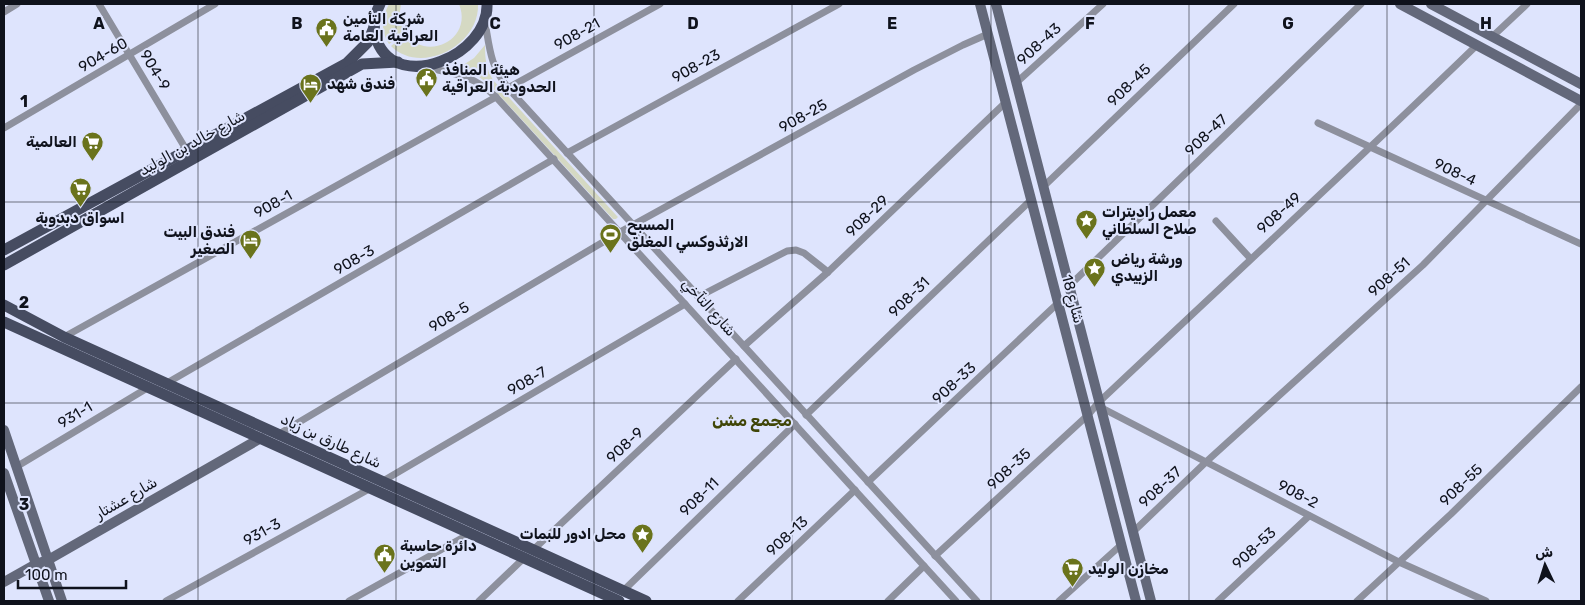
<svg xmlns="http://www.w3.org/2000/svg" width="1585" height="605" font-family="Rubik,'Noto Sans Arabic',sans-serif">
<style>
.green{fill:#d5d9c3}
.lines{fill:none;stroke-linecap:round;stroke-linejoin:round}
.street{stroke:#8d909d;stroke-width:7}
.secondary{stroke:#63687a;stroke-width:10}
.primary{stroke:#464c61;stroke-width:11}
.grid{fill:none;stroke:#0f121c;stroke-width:1;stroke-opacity:0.55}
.labels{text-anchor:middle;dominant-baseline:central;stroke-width:4;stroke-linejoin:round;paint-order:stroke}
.poi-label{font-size:15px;font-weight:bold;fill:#0f121c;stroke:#dee4fd;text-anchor:start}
.street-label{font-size:15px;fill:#0f121c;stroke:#dee4fd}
.neighbourhood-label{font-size:16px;font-weight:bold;fill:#404608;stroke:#dee4fd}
.grid-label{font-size:16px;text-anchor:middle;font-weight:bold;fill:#0f121c;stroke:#dee4fd;stroke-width:4;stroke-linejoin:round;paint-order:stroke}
</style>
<rect width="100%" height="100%" fill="#dee4fd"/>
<g class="green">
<path d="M389,4h12l-2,14 5,15 -15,11c-9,-13 -7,-27 0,-40z"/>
<path d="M459,4h19c2,41 -57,72 -87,42l14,-11c25,27 68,3 54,-31z"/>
<path d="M485,45c0,13 1,24 8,35l123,135 2,2 -2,2h-3l-123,-134 -15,-11 -18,-5 17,-11z"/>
</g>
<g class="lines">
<g class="street">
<path d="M99,4l88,147"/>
<path d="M4,12l13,-8"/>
<path d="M485,22c5,28 5,43 23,66l469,513"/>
<path d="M1493,36l34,-32"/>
<path d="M424,67c31,7 48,7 72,30l460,504"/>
<path d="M1016,83l87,-79"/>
<path d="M508,88l152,-84"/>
<path d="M1318,123l263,121"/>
<path d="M4,128l211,-124"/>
<path d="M567,153l272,-149"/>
<path d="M1044,186l190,-182"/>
<path d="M1216,221l34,37"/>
<path d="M1069,286l292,-282"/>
<path d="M698,297l89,-46 9,-1 8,3 24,19"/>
<path d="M64,337l432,-240"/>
<path d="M744,346l84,-74 178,-170"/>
<path d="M167,383l387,-224"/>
<path d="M1100,407l299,155 87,39"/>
<path d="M806,415l225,-215"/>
<path d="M279,434l341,-202 294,-162 49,-25 25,-11"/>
<path d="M16,467l133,-80"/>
<path d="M383,481l302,-177"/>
<path d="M868,482l190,-179"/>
<path d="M1133,532l74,-71 216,-196 158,-161"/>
<path d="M533,550l203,-191"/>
<path d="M935,556l153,-141 11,-13c126,-119 253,-236 378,-357"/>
<path d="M623,591l172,-167"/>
<path d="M166,601l205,-113"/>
<path d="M349,601l122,-68"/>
<path d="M479,601l45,-43"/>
<path d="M738,601l117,-111"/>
<path d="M888,601l36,-35"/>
<path d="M1059,601l63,-57"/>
<path d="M1218,601l91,-85"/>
<path d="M1357,601l94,-87 130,-127"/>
</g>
<g class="secondary">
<path d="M980,4l156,597"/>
<path d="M996,4l155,597"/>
<path d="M1400,4l181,97"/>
<path d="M1431,4l150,80"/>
<path d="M4,430l58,171"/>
<path d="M4,473l45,128"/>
<path d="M4,582l32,-18 12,-4 213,-122"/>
</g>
<g class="primary">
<path d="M380,4c-6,12 -8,24 -3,37 21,53 112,14 110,-37"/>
<path d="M4,250l343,-187 21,-21 6,-15"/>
<path d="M4,265l358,-201 36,-2"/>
<path d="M4,305l60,32 582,264"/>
<path d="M4,322l615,279"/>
</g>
</g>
<path class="grid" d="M198,4v597M396,4v597M594,4v597M792,4v597M991,4v597M1189,4v597M1387,4v597M4,202h1577M4,403h1577"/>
<defs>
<symbol id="civic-pin" viewBox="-11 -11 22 30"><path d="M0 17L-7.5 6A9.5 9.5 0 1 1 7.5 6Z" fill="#6a731c" stroke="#dee4fd"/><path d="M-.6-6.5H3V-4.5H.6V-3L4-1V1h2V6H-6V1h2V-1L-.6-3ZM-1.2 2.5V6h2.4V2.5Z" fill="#fff"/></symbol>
<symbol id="hotel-pin" viewBox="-11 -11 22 30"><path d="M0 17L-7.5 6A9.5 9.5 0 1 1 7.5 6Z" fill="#6a731c" stroke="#dee4fd"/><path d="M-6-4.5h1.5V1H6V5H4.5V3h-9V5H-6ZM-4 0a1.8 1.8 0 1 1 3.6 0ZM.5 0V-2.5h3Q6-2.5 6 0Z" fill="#fff"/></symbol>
<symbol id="supermarket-pin" viewBox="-11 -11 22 30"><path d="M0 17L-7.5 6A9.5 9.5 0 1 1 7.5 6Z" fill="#6a731c" stroke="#dee4fd"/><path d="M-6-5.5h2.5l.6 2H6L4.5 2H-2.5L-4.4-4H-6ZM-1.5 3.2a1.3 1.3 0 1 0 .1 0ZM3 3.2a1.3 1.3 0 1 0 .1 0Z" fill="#fff"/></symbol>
<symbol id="sight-pin" viewBox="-11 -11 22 30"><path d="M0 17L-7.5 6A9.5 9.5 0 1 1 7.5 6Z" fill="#6a731c" stroke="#dee4fd"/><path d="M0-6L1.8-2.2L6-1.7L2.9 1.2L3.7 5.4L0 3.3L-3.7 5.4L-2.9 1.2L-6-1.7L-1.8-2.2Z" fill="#fff"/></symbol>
<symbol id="stadium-pin" viewBox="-11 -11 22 30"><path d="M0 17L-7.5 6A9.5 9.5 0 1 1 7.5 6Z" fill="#6a731c" stroke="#dee4fd"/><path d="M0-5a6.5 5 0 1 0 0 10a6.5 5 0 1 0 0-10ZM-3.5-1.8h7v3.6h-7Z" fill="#fff"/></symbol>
</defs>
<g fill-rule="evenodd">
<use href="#civic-pin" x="314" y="16" width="25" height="34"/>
<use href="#civic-pin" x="414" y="66" width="25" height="34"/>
<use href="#hotel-pin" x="298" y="72" width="25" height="34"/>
<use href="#supermarket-pin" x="80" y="130" width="25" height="34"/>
<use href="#supermarket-pin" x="68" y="176" width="25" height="34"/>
<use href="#sight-pin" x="1074" y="208" width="25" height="34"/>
<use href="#stadium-pin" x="598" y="222" width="25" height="34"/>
<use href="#hotel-pin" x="238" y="228" width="25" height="34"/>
<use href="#sight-pin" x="1082" y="256" width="25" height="34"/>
<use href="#sight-pin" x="630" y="522" width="25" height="34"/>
<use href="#civic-pin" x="372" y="542" width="25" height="34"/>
<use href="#supermarket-pin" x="1060" y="556" width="25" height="34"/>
</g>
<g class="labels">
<g class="poi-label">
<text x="343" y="19">شركة التأمين<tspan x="343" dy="17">العراقية العامة</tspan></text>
<text x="442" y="70">هيئة المنافذ<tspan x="442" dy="17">الحدودية العراقية</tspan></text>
<text x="327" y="84">فندق شهد</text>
<text x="77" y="142" text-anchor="end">العالمية</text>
<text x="1102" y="212">معمل راديترات<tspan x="1102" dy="17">صلاح السلطاني</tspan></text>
<text x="80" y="218" text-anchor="middle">اسواق دبدوبة</text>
<text x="627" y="225">المسبح<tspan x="627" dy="17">الارثذوكسي المغلق</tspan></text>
<text x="235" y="232" text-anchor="end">فندق البيت<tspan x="235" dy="17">الصغير</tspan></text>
<text x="1111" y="259">ورشة رياض<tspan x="1111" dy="17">الزبيدي</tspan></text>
<text x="626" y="534" text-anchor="end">محل ادور للبمات</text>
<text x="400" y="546">دائرة حاسبة<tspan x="400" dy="17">التموين</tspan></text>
<text x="1088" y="569">مخازن الوليد</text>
</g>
<g class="street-label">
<text transform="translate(577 34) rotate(-29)">908-21</text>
<text transform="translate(1039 44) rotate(-43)">908-43</text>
<text transform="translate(103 55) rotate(-30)">904-60</text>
<text transform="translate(696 66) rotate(-29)">908-23</text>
<text transform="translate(155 70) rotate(59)">904-9</text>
<text transform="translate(1129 85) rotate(-44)">908-45</text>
<text transform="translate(803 116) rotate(-29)">908-25</text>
<text transform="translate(1206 135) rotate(-44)">908-47</text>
<text transform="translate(192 143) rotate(-29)">شارع خالد بن الوليد</text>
<text transform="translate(1455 172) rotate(25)">908-4</text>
<text transform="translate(273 204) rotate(-29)">908-1</text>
<text transform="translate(1279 213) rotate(-42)">908-49</text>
<text transform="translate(867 216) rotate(-44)">908-29</text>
<text transform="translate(354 260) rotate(-30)">908-3</text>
<text transform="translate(1389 277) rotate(-42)">908-51</text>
<text transform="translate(909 297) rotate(-44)">908-31</text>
<text transform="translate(1073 299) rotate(75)">شارع 18</text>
<text transform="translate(709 307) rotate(48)">شارع التآخي</text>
<text transform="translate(449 317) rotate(-31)">908-5</text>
<text transform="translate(527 381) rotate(-30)">908-7</text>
<text transform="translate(954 383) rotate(-43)">908-33</text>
<text transform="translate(75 415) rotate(-31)">931-1</text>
<text transform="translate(331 441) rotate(25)">شارع طارق بن زياد</text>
<text transform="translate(625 445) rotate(-43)">908-9</text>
<text transform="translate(1009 469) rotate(-43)">908-35</text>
<text transform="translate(1461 485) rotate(-44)">908-55</text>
<text transform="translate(1160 487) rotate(-43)">908-37</text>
<text transform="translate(1298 494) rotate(28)">908-2</text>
<text transform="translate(699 497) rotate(-44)">908-11</text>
<text transform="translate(126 498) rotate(-30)">شارع عشتار</text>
<text transform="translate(262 532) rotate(-29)">931-3</text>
<text transform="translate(787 536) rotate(-43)">908-13</text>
<text transform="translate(1254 548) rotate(-43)">908-53</text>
</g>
<g class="neighbourhood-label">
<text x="752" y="420">مجمع مشن</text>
</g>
</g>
<g class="grid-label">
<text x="99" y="29">A</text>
<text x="297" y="29">B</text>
<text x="495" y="29">C</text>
<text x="693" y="29">D</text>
<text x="892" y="29">E</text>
<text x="1090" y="29">F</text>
<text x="1288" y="29">G</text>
<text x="1486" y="29">H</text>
<text x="24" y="107">1</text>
<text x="24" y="308">2</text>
<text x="24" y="510">3</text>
</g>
<rect width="1585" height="605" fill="none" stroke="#0f121c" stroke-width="10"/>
<g transform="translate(1545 565) rotate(356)" stroke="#dee4fd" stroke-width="4" paint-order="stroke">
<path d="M0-4L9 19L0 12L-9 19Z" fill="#0f121c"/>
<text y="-8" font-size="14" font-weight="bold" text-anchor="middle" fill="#0f121c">ش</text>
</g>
<path d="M18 580v8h108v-8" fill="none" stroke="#0f121c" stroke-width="2.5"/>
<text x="25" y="580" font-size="15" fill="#0f121c" stroke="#dee4fd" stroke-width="4" paint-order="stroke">100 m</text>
</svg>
